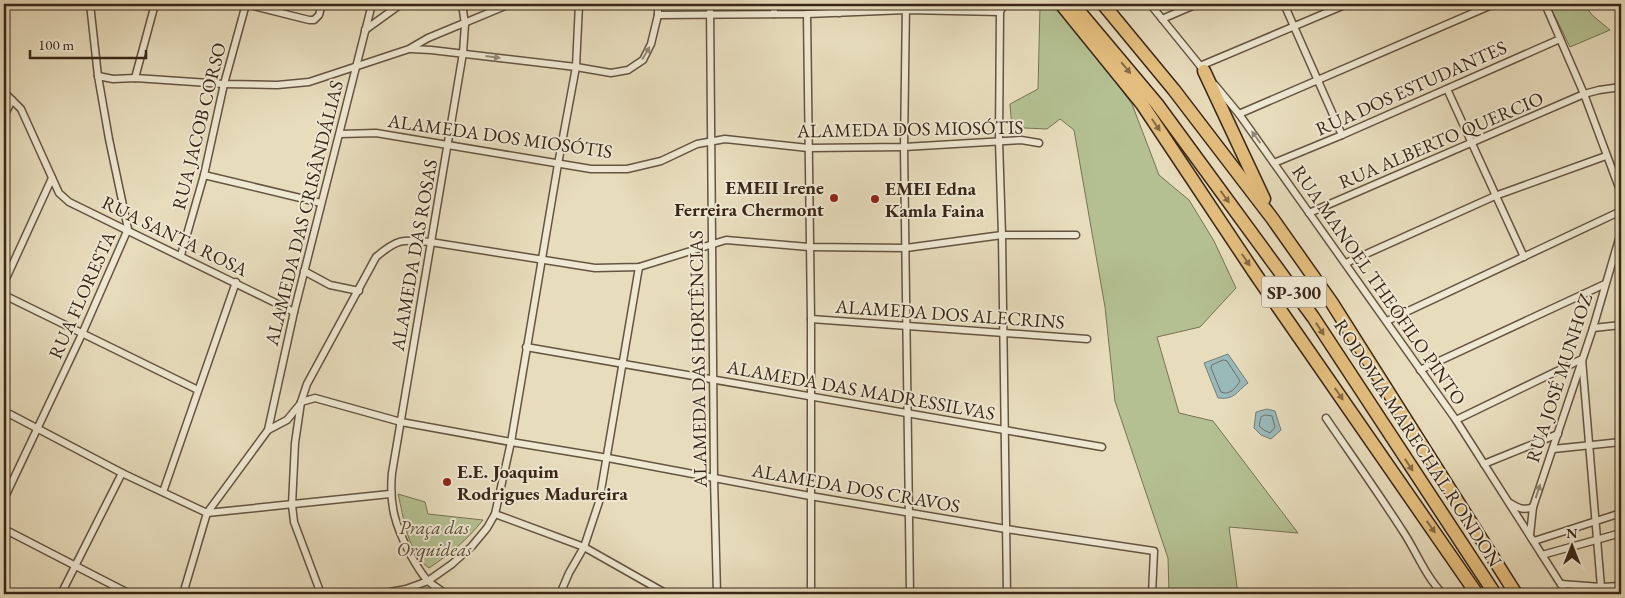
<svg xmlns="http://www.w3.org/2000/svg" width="1625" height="598" font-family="'EB Garamond',serif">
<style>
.green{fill:#b4c092;stroke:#767354}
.water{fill:#9ab9b9;stroke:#737e78}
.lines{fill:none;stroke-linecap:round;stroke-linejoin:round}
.shore{stroke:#6a7068;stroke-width:1}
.street-casing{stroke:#645440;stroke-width:9}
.highway-casing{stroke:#392617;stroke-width:15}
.street{stroke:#efe8d3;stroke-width:6}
.highway{stroke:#e4be7e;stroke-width:12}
.oneway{fill:#948775}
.oneway2{fill:#866a45}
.poi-dot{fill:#8f2418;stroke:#efe8d3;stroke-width:2}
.labels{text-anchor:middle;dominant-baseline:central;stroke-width:4;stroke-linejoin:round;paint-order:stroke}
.shield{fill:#efe8d3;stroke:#70604f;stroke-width:1}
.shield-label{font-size:18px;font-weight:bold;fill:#392617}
.street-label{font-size:19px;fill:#392617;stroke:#efe8d3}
.poi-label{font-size:19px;font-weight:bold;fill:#392617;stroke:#efe8d3;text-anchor:start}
.park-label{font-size:19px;font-style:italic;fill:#584c36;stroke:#efe8d3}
</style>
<rect width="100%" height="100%" fill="#e7dcbc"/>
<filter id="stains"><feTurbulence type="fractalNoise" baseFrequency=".004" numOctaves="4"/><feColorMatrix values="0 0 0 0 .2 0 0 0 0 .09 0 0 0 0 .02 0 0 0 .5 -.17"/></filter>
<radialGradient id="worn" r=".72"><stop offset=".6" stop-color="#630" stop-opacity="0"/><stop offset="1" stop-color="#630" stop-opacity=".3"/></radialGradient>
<g class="green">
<path d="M1549,4h35l8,11 18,15 -40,17z"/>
<path d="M1059,5l73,99 27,71 30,25 25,41 22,47 -36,39 -43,10 22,76 34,8 85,112 -69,-6 9,67h-69l-1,-36 -53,-157 -10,-94 -31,-177 -14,-11 -13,10 -22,-1 -13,2 -2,-26 28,-15 2,-83z"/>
<path d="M398,494l27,8 3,12 55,6c-16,20 -33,34 -54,48 -22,-16 -25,-50 -31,-74z"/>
</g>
<g class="water">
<path d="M1228,354l20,29c-12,9 -13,17 -30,15l-14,-35z"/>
<path d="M1267,409l8,2 6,19 -10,9 -10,-4 -7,-7 2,-16z"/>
</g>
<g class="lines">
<g class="shore">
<path d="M1224,360l3,1 13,20c-4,7 -11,15 -19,11l-10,-24 1,-3z"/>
<path d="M1266,415l6,1 3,11 -5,6 -6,-3 -5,-4 2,-9z"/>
</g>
<defs>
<g id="street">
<path d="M246,4l63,16h5l5,-5 3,-11"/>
<path d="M710,4l4,474 3,116"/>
<path d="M774,4v10"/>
<path d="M838,4l1,9"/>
<path d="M906,4l-2,143 6,447"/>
<path d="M1004,4l-4,8 -1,129 3,94 5,359"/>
<path d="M1150,4l56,69"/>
<path d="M1284,4l58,131"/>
<path d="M1545,4l39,90 37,99"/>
<path d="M807,14l4,305v275"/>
<path d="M658,15l149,-1 99,-4 94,2"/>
<path d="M1162,19l35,-15"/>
<path d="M365,30l36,-26"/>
<path d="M411,49l20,1 145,17 35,6 17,-3 15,-10 8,-16 7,-29v-11"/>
<path d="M1200,66l147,-62"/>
<path d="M98,76l15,3 22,-1 89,6 53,1 32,-3 100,-33 19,-11 82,-34"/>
<path d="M135,78l20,-74"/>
<path d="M1215,85l24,29 217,306 111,174"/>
<path d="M1447,89l77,168"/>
<path d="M4,92l17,17 38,84 10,9 225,110"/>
<path d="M1239,114l255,-110"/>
<path d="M4,116l8,-16"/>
<path d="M340,134l36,-1 215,36h36l34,-8 36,-17 28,-5 83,9 96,-1 117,-7 18,3"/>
<path d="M1274,163l68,-28 218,-96"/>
<path d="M204,175l117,28"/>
<path d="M1309,213l275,-119 15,-4 22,-3"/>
<path d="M181,255l23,-80 20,-91 22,-80"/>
<path d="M1346,263l149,-67 111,-40"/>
<path d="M304,271l26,14 29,6"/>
<path d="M4,283l48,-105"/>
<path d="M4,295l194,95"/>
<path d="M811,319l276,20"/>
<path d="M1387,321l234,-110"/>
<path d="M1593,328l28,-3"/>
<path d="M526,347l576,100"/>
<path d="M1420,370l185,-86"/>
<path d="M301,402l14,-4 86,24 110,20 97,16 202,38 196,33 148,22 -2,43"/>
<path d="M4,411l118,62 85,40 183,-19"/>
<path d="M1326,418c26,38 53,76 78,115 13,20 22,44 39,61"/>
<path d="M1456,420l126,-61 19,228 -2,7"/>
<path d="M268,430l26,-118 78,-308"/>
<path d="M1553,449l68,-7"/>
<path d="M1484,464l74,-30"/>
<path d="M163,492l73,-210"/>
<path d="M4,499l78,-165 46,-105 -19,-90 -11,-63 -8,-72"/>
<path d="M1510,503c8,5 14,8 23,4"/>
<path d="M495,514l89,33 83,47"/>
<path d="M4,529l126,65"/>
<path d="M1530,535l3,-28 60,-179 28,-96"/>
<path d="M1534,541l87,-28"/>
<path d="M1542,555l79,-22"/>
<path d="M1561,584l40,3 20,-1"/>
<path d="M61,594l61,-121"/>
<path d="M183,594l24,-81 61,-83 19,-10 14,-17"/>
<path d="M321,594l-27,-72 -2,-17 3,-62 6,-41 6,-18 69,-127c21,-18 26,-18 54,-15l165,26 44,-1 87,-27 83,7 97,1 96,-13h74"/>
<path d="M379,594l27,-5 22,-8 24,-17 20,-18 15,-18 8,-14 16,-72 47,-278 18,-97 3,-63"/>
<path d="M445,594c-5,-5 -13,-9 -18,-14 -7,-8 -12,-17 -17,-26 -15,-29 -21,-49 -18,-81l71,-420 2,-29 -3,-20"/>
<path d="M560,594l9,-21 15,-26 15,-45 40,-235"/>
</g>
<g id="highway">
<path d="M1061,4l81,100 114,171 221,319"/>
<path d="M1073,4l84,100 156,213 182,277"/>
<path d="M1103,4l71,86 98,128 60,85 184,291"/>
<path d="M1204,71l60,128"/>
</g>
</defs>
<use href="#street" class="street-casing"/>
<use href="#highway" class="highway-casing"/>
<use href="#street" class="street"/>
<use href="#highway" class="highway"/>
</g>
<defs><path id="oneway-solid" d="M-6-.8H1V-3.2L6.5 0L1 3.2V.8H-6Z" transform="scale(1.25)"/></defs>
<g class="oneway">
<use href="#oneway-solid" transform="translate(646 53) rotate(-59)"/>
<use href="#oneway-solid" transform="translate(493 57) rotate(7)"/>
<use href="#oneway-solid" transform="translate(1256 137) rotate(-126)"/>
<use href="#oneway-solid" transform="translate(1538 491) rotate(-72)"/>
</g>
<g class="oneway2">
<use href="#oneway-solid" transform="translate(1126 68) rotate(50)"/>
<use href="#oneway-solid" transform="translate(1156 125) rotate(56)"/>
<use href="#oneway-solid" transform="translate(1225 197) rotate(54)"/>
<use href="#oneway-solid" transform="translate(1246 260) rotate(56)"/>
<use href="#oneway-solid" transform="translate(1320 329) rotate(57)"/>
<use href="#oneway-solid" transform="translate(1339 394) rotate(55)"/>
<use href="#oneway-solid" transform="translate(1409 465) rotate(57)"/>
<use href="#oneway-solid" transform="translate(1431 527) rotate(55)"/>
</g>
<g class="poi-dot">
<circle cx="834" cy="198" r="5"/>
<circle cx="875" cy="199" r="5"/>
<circle cx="447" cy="482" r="5"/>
</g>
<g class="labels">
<rect class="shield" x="1261.5" y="276.5" width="65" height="31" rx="4"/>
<g class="shield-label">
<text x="1294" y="292">SP-300</text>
</g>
<g class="street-label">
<text transform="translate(1411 88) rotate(-24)">RUA DOS ESTUDANTES</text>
<text transform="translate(199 126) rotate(-76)">RUA JACOB CORSO</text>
<text transform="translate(910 129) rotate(-1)">ALAMEDA DOS MIOSÓTIS</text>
<text transform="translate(500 136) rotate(8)">ALAMEDA DOS MIOSÓTIS</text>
<text transform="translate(1441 140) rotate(-23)">RUA ALBERTO QUERCIO</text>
<text transform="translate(304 213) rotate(-76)">ALAMEDA DAS CRISÂNDÁLIAS</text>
<text transform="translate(175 236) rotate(26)">RUA SANTA ROSA</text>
<text transform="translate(414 255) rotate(-80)">ALAMEDA DAS ROSAS</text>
<text transform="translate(1379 285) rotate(55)">RUA MANOEL THEÓFILO PINTO</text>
<text transform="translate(82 295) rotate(-66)">RUA FLORESTA</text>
<text transform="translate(950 314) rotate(4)">ALAMEDA DOS ALECRINS</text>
<text transform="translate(698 359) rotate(-91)">ALAMEDA DAS HORTÊNCIAS</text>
<text transform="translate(1559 378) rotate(-72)">RUA JOSÉ MUNHOZ</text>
<text transform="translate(861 390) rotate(10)">ALAMEDA DAS MADRESSILVAS</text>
<text transform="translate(1418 443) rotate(57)">RODOVIA MARECHAL RONDON</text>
<text transform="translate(856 488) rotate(10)">ALAMEDA DOS CRAVOS</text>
</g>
<g class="poi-label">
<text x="824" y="187" text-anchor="end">EMEII Irene<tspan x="824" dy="22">Ferreira Chermont</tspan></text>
<text x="885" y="188">EMEI Edna<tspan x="885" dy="22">Kamla Faina</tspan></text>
<text x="457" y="471">E.E. Joaquim<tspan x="457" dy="22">Rodrigues Madureira</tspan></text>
</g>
<g class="park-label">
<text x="434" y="527">Praça das<tspan x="434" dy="22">Orquideas</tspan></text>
</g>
</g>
<rect width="1625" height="598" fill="none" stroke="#e7dcbc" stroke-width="20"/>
<rect x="5" y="5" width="1615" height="588" fill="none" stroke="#392617" stroke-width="2.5"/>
<rect x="10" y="10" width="1605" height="578" fill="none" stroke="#392617"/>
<g transform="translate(1572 546)" stroke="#efe8d3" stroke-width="4" paint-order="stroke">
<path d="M0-4L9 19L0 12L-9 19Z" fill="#392617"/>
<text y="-8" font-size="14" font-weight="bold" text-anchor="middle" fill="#392617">N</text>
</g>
<path d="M30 50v8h116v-8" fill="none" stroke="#392617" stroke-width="2.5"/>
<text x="38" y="50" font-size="15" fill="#392617" stroke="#efe8d3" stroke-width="4" paint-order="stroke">100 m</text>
<rect width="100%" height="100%" filter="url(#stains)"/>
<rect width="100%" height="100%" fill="url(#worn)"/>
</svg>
